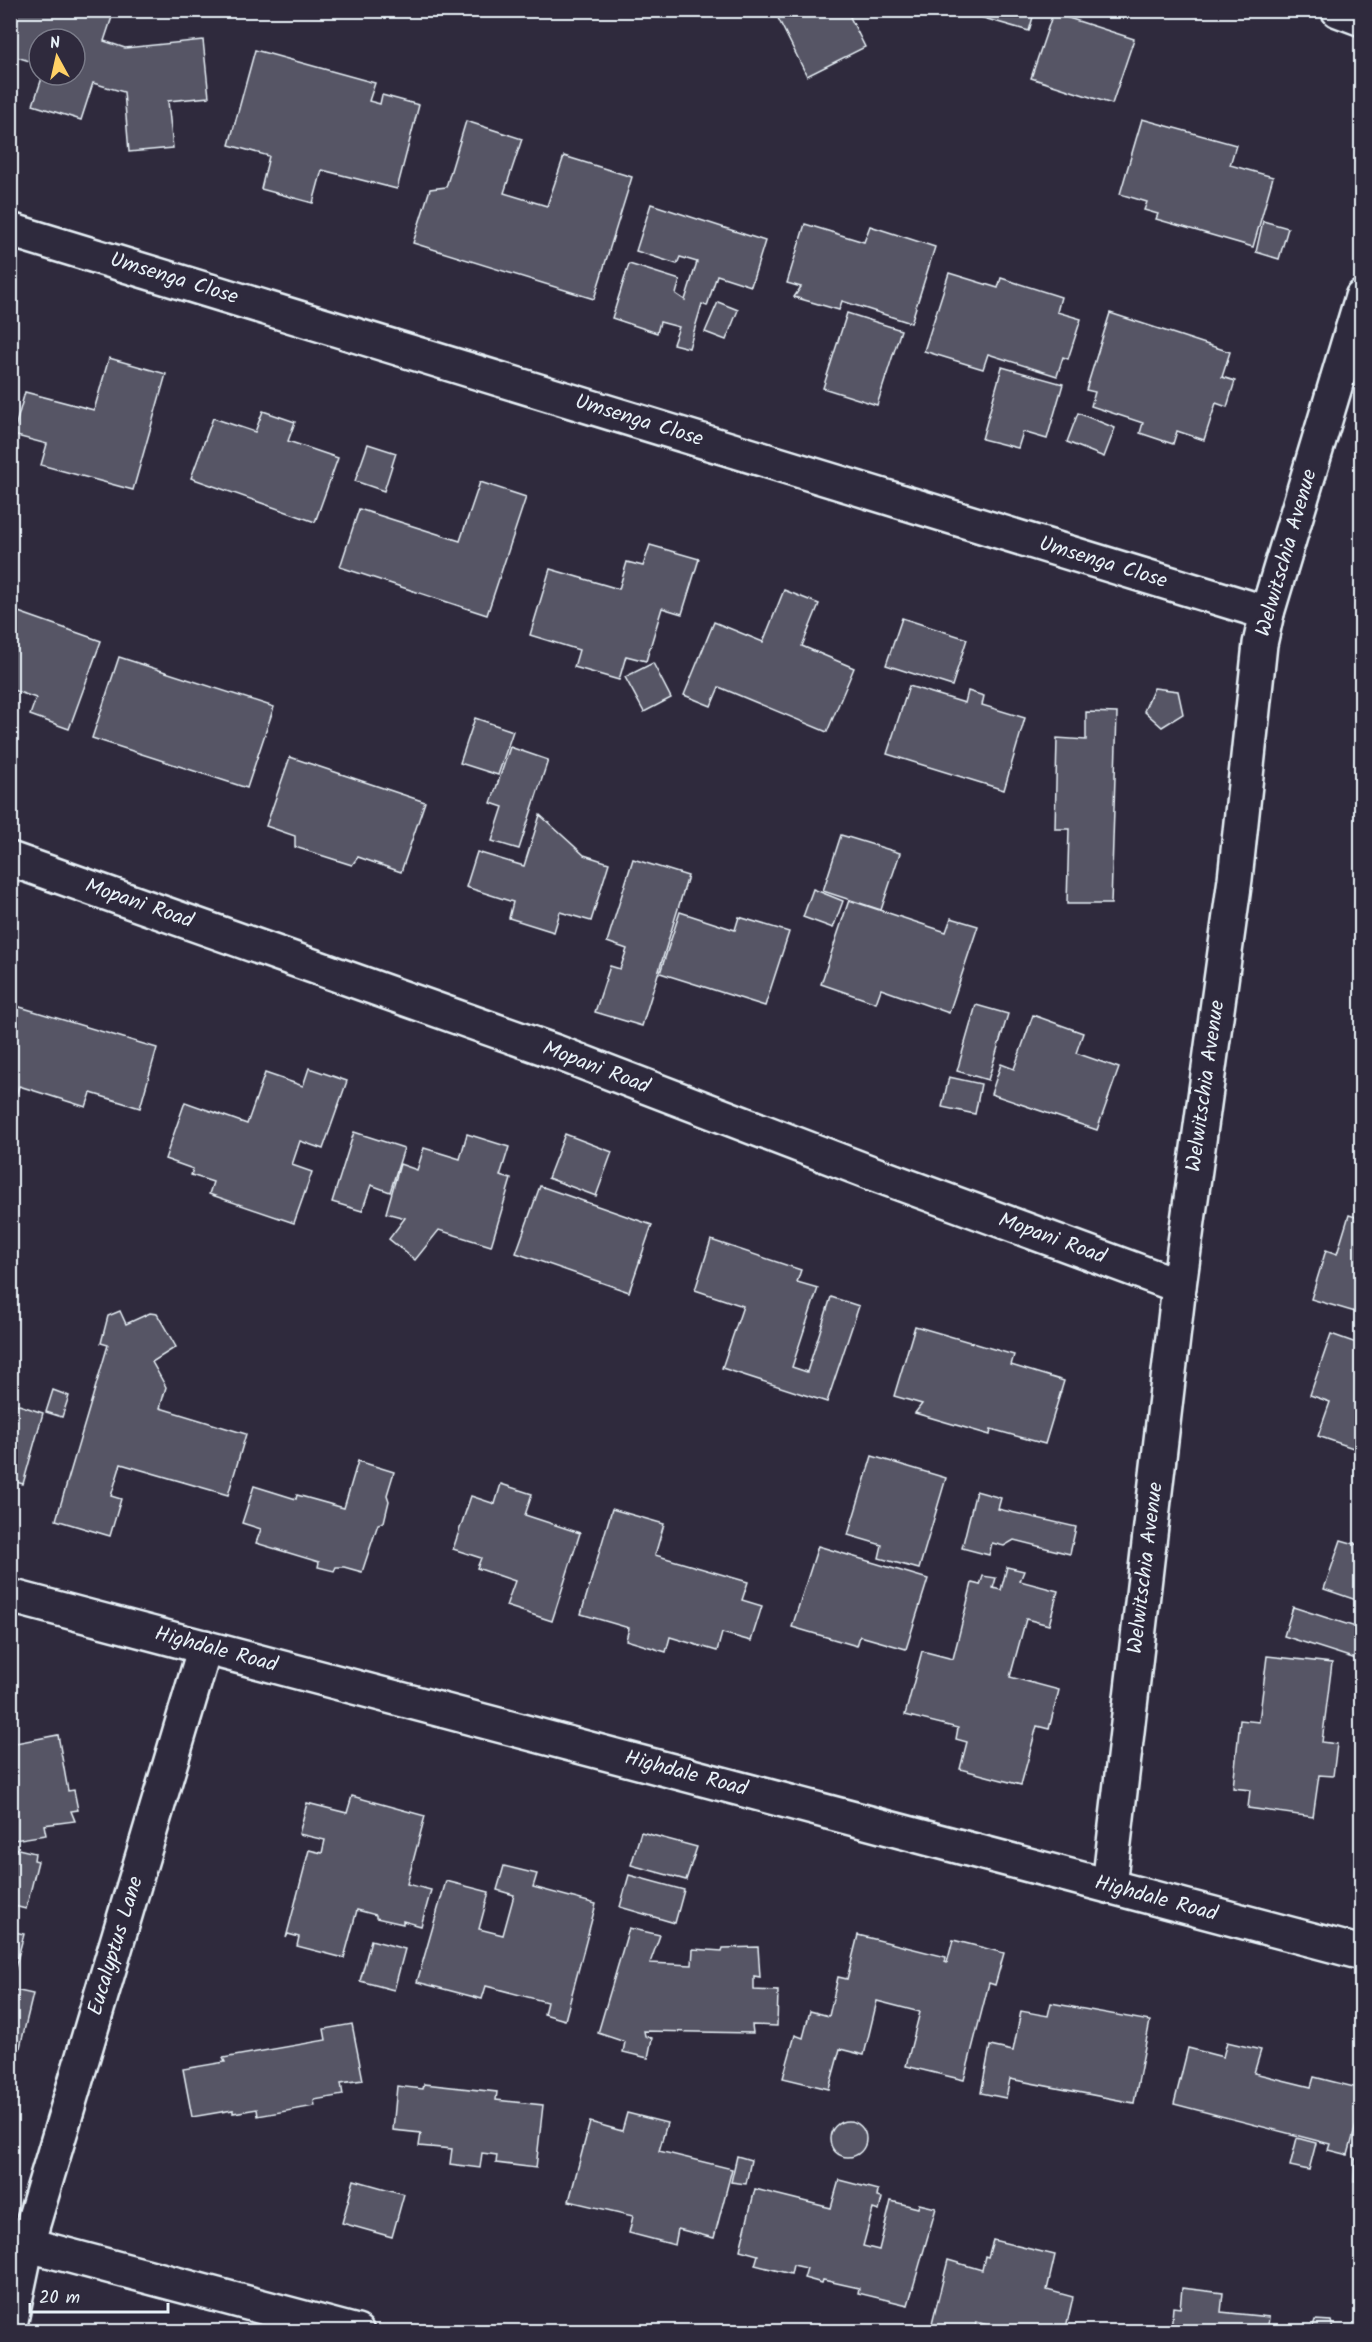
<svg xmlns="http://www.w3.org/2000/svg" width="1372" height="2342" font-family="Kalam,sans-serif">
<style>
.building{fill:#575565;stroke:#e8f1f8;stroke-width:1.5}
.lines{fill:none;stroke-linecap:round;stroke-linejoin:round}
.minor-casing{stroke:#e8f1f8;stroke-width:38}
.minor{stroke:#2f2a3d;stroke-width:33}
.labels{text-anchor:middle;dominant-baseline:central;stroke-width:6;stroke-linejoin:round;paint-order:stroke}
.street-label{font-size:21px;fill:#e8f1f8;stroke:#2f2a3d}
</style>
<rect width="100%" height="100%" fill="#2f2a3d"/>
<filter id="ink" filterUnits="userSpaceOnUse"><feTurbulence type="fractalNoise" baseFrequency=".0167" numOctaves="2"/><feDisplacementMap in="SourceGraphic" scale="12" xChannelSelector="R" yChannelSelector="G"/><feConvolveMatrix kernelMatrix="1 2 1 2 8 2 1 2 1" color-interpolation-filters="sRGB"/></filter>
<g filter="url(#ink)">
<g class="building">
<path d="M14,10l100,1 -10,30 21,7 78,-8 6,57 -41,4 5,47 -44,4 -5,-60 -31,-9 -12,37 -48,-15 10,-30h32v-36h-36v25l-29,-9v-33z"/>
<path d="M774,10h87l-11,7 15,30 -58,29z"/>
<path d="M974,10h61l-6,21 -56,-16z"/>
<path d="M1053,13l81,26 -22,65 -81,-26z"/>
<path d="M255,50l120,33 -6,18 11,3 2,-9 37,10 -22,84 -75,-19 -9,33 -52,-14 8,-33 -40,-11z"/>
<path d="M1142,119l94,26 -6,20 43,12 -20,70 -97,-28 2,-5 -14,-4 3,-8 -27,-8z"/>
<path d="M466,121l56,18 -18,54 43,13 17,-50 68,21 -38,122 -181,-56 17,-54 16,-2z"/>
<path d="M651,204l114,37 -14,45 -34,-11 -10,31 -5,-2 -13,44 -16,-4 6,-17 -19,-5 -3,11 -45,-15 17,-54 51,16 -4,14 9,6 12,-38 -17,-5 -3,7 -41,-13z"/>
<path d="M1263,221l25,7 -9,31 -23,-7z"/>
<path d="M805,224l59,18 6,-16 65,21 -24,76 -69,-22 -3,9 -45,-13 7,-10 -14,-4z"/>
<path d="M949,273l49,15 3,-10 60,19 -4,15 24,7 -13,40 -5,-2 -6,19 -69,-22 -5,15 -59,-18z"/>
<path d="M718,302l20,8 -12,30 -21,-8z"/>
<path d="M847,313l54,17 -24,75 -54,-17z"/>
<path d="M1110,313l120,39 -8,25 13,4 -8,26 -11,-4 -12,37 -27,-9 -4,13 -33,-11 3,-10 -52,-17 4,-14 -9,-2z"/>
<path d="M109,358l57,16 -33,116 -92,-25 6,-21 -34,-9 12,-43 69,18z"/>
<path d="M1002,367l61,17 -16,55 -24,-7 -5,16 -36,-9z"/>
<path d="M263,411l32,11 -7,19 50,17 -23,64 -124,-44 22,-60 42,14z"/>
<path d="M1078,413l37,15 -11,29 -37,-15z"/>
<path d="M368,444l28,9 -12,38 -29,-10z"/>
<path d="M480,482l46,15 -39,118 -147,-48 19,-58 101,32z"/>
<path d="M650,545l49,14 -17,55 -20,-6 -16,53 -20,-5 -7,24 -45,-13 5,-17 -49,-15 20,-66 69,20 8,-27 16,4z"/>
<path d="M784,590l35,14 -17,42 52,22 -27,64 -108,-45 -8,19 -27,-11 30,-73 49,20z"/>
<path d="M10,609l91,32 -32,88 -39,-14 6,-17 -26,-9z"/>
<path d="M902,618l65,21 -15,47 -66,-21z"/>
<path d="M119,657l155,50 -27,81 -155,-50z"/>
<path d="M653,663l18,35 -27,14 -19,-35z"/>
<path d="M909,686l56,17 3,-12 16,5 -2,9 43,13 -21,72 -117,-36z"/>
<path d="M1154,688l24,3 5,23 -21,13 -18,-16z"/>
<path d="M1086,712l31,1 -6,191h-44l2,-75h-14l2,-91 29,2z"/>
<path d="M475,718l38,13 -15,44 -38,-12z"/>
<path d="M510,747l38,13 -29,89 -27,-8 11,-34 -12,-4z"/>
<path d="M290,757l135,45 -24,70 -43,-15 -6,8 -57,-18v-11l-29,-10z"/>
<path d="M540,815l44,40 25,8 -18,58 -31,-9 -6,20 -45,-14 4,-16 -47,-15 11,-35 47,14z"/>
<path d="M841,835l59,18 -19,57 -58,-19z"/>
<path d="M633,859l55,17 -46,150 -47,-14 15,-46 10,3 7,-20 -20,-7z"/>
<path d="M813,889l30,12 -10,27 -30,-11z"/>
<path d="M849,900l97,32 5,-14 27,8 -29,87 -68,-24 -5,14 -55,-19z"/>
<path d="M680,912l55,18 4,-13 50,15 -24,74 -105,-33z"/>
<path d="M10,1004l147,44 -17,60 -49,-15 -5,14 -67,-21 -9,28z"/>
<path d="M976,1005l32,9 -20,66 -31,-9z"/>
<path d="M1033,1015l50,18 -7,20 43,15 -22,62 -106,-36 10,-30 13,5z"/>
<path d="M309,1068l38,13 -24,68 -23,-8 -8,24 20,7 -18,51 -85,-29 4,-12 -22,-7 2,-6 -28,-10 20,-57 62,22 18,-51 38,13z"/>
<path d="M949,1077l32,7 -6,30 -33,-7z"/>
<path d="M354,1132l50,16 -14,44 -19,-7 -9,26 -30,-9z"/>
<path d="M467,1134l42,13 -9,29 11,3 -20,67 -52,-16 -24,30 -26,-21 16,-21 -19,-5 14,-49 17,6 7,-22 36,11z"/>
<path d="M565,1134l47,18 -16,44 -48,-18z"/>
<path d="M540,1186l112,39 -23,67 -113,-39z"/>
<path d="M1349,1215l13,4v95l-51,-15 15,-49 11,4z"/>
<path d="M711,1240l90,30 -4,12 21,6 -26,79 15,5 24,-75 28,9 -32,96 -105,-34 21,-62 -48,-16z"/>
<path d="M120,1311l6,13 24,-11 7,1 19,33 -24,15 14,25 -6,21 86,26 -18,61 -107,-31 -10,32 10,3 -11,37 -54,-16 52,-175 -7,-2 7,-27z"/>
<path d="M915,1326l99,29 -3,10 53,16 -19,63 -54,-15 -1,6 -75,-22 7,-9 -28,-8z"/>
<path d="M1331,1334l31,11v106l-44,-15 12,-34 -20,-7z"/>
<path d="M53,1390l16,6 -7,21 -16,-5z"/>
<path d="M10,1396l4,2 -1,5 30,10 -20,71 -13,-4z"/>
<path d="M872,1456l74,22 -27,91 -40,-11 3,-13 -34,-10z"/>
<path d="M358,1461l36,11 -7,23 2,6 -5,21 -6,2 -16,48 -18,-5h-8l-2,4 -16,-4 1,-5 -63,-19 5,-14 -19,-6 12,-37 42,13 1,-4 47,13z"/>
<path d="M501,1484l31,10 -7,21 55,18 -28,88 -46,-15 9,-25 -38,-13 4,-10 -28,-9 18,-53 24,8z"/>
<path d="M976,1491l25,7 -3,11 78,18 -6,27 -56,-14 -10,6 -12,-3 -3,12 -27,-7z"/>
<path d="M612,1509l52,15 -9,31 93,27 -6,18 20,6 -11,35 -29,-8 -5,18 -47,-14 -4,15 -40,-12 3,-12 -48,-14z"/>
<path d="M1341,1540l21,6v56l-38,-13z"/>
<path d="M818,1546l110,33 -22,70 -46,-13 -3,10 -65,-19z"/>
<path d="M1007,1567l17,4 -4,10 38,10 -9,34 -23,-6 -16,58 49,13 -10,39 -12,-3 -16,59 -61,-16 7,-27 -11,-3 2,-11 -53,-13 17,-64 31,8 19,-76 8,2 3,-9 13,2 -3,10 8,2z"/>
<path d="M1293,1607l69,22v32l-78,-25z"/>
<path d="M1267,1656l65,7 -10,79 15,2 -4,32 -14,-1 -6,42 -65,-9 2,-18 -17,-2 7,-68 19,2z"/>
<path d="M58,1735l10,56 6,-1 4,20 -7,1 4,10 -31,4 2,10 -32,5 -2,-8h-2v-88z"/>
<path d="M352,1796l73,20 -18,68 24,6 -10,36 -18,-5v3l-27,-6v-3l-19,-5 -13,48 -47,-12 2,-9 -11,-3 -2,4 23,-88 13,3 3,-13 -26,-6 8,-31 40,10z"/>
<path d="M641,1832l56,15 -11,33 -55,-15z"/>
<path d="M10,1847l25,6 -1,7 4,1 -12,48 -16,-4z"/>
<path d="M504,1866l33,8 -4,13 63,17 -31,116 -21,-6 3,-12 -61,-16 -4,13 -65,-17 29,-101 43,11 -10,37 24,6 11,-40 -17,-5z"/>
<path d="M629,1875l55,15 -9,33 -55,-16z"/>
<path d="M629,1928l31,7 -10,28 42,2 1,-16 29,2 1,-3 35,-1 2,30 -6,-1v14l24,1 -1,35 -25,-1 1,8 -109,-2 1,5 7,2 -4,20 -25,-6 2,-10 -27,-9z"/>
<path d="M10,1931l14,3 -10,38 -4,-1z"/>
<path d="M858,1935l88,22 -1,5 2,1 6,-23 51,13 -9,32 -6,-2 -25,97 -58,-14 14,-54 -43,-11 -13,54 -24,-6 -11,40 -46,-11 12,-43 8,3 7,-27 19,5 9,-39 9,2z"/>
<path d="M371,1940l34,9 -11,41 -34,-9z"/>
<path d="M10,1989l23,5 -18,74 -5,-1z"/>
<path d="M1051,2003l99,18 -16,82 -124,-24 -4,19 -25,-5 9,-47 23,5 8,-40 27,5z"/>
<path d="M352,2024l11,56 -22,3 2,12 -29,5 1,6 -57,10 -1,-7 -24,4v-3l-41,7 -9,-48 42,-7 -2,-4 103,-18 -2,-11z"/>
<path d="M1227,2042l34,8 -7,23 57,14 3,-10 48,12v14l-14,52 -20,-5 2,-6 -156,-40 14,-56 35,9z"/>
<path d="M424,2084l73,8 -1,8 47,5 -7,63 -40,-5 1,-8 -15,-2 -2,15 -30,-4 2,-15 -33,-3 2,-13 -28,-3 4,-44 26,3z"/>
<path d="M627,2113l40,10 -8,28 73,18 -18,69 -36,-9 -3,16 -46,-12 4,-17 -64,-15 21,-79 32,9z"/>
<circle cx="848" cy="2139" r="18"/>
<path d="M1297,2138l19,5 -7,27 -19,-4z"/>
<path d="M737,2156l14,4 -5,24 -15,-2z"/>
<path d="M1355,2159h7v23h-8z"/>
<path d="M354,2180l50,14 -12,43 -50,-14z"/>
<path d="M839,2180l39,10 -1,7 5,1 -3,13 -6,-2 -10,37 16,4 12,-49 27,7 1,-4 17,4 -28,97 -50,-12 1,-5 -36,-8 -1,3 -18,-5 3,-10 -14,-3 -2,9 -36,-9 3,-10 -18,-5 15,-61 76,19z"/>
<path d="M993,2240l62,15 -8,35 26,7 -8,35h-51l-38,-10 -2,10h-44l18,-72 34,10 3,-14 3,1z"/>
<path d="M1182,2288l41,5 -2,19 48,5 -1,8 23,3v4h-120l2,-25 7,1z"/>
<path d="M1315,2320l16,1 3,11h-23z"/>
</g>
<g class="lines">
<defs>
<g id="minor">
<path d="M1338,10l24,9"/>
<path d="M10,230l1257,383"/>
<path d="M10,859l546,193 313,120 310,114"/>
<path d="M10,1596l1352,357"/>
<path d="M1109,1886l70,-600 56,-407 25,-235 7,-31 95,-316"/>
<path d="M10,2240l347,92"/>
<path d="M10,2325l17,-81 178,-597"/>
</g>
</defs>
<use href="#minor" class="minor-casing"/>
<use href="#minor" class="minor"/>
</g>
</g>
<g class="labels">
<g class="street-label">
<text transform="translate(174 279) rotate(17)">Umsenga Close</text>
<text transform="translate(639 421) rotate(17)">Umsenga Close</text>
<text transform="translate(1287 553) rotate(-74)">Welwitschia Avenue</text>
<text transform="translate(1103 563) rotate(17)">Umsenga Close</text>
<text transform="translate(139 904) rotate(19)">Mopani Road</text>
<text transform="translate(596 1068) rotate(21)">Mopani Road</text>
<text transform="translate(1206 1086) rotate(-82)">Welwitschia Avenue</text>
<text transform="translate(1052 1239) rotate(20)">Mopani Road</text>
<text transform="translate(1146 1568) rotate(-83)">Welwitschia Avenue</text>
<text transform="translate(216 1650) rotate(15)">Highdale Road</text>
<text transform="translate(686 1774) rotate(15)">Highdale Road</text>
<text transform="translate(1156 1899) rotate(15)">Highdale Road</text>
<text transform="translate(116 1946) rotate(-73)">Eucalyptus Lane</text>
</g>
</g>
<rect width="1372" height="2342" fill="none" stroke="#2f2a3d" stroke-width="36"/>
<rect x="18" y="18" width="1336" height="2306" fill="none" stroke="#e8f1f8" stroke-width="2" filter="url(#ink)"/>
<g transform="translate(57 57) rotate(352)"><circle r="28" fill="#2f2a3d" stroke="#797a88" stroke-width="1.5"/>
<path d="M0-4.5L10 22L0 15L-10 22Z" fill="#ffd166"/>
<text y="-9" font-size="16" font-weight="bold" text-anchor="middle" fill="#e8f1f8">N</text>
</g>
<path d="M30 2303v9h138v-9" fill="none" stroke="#e8f1f8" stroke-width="3"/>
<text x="39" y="2303" font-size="18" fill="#e8f1f8" stroke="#2f2a3d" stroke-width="4.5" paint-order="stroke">20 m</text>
</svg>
